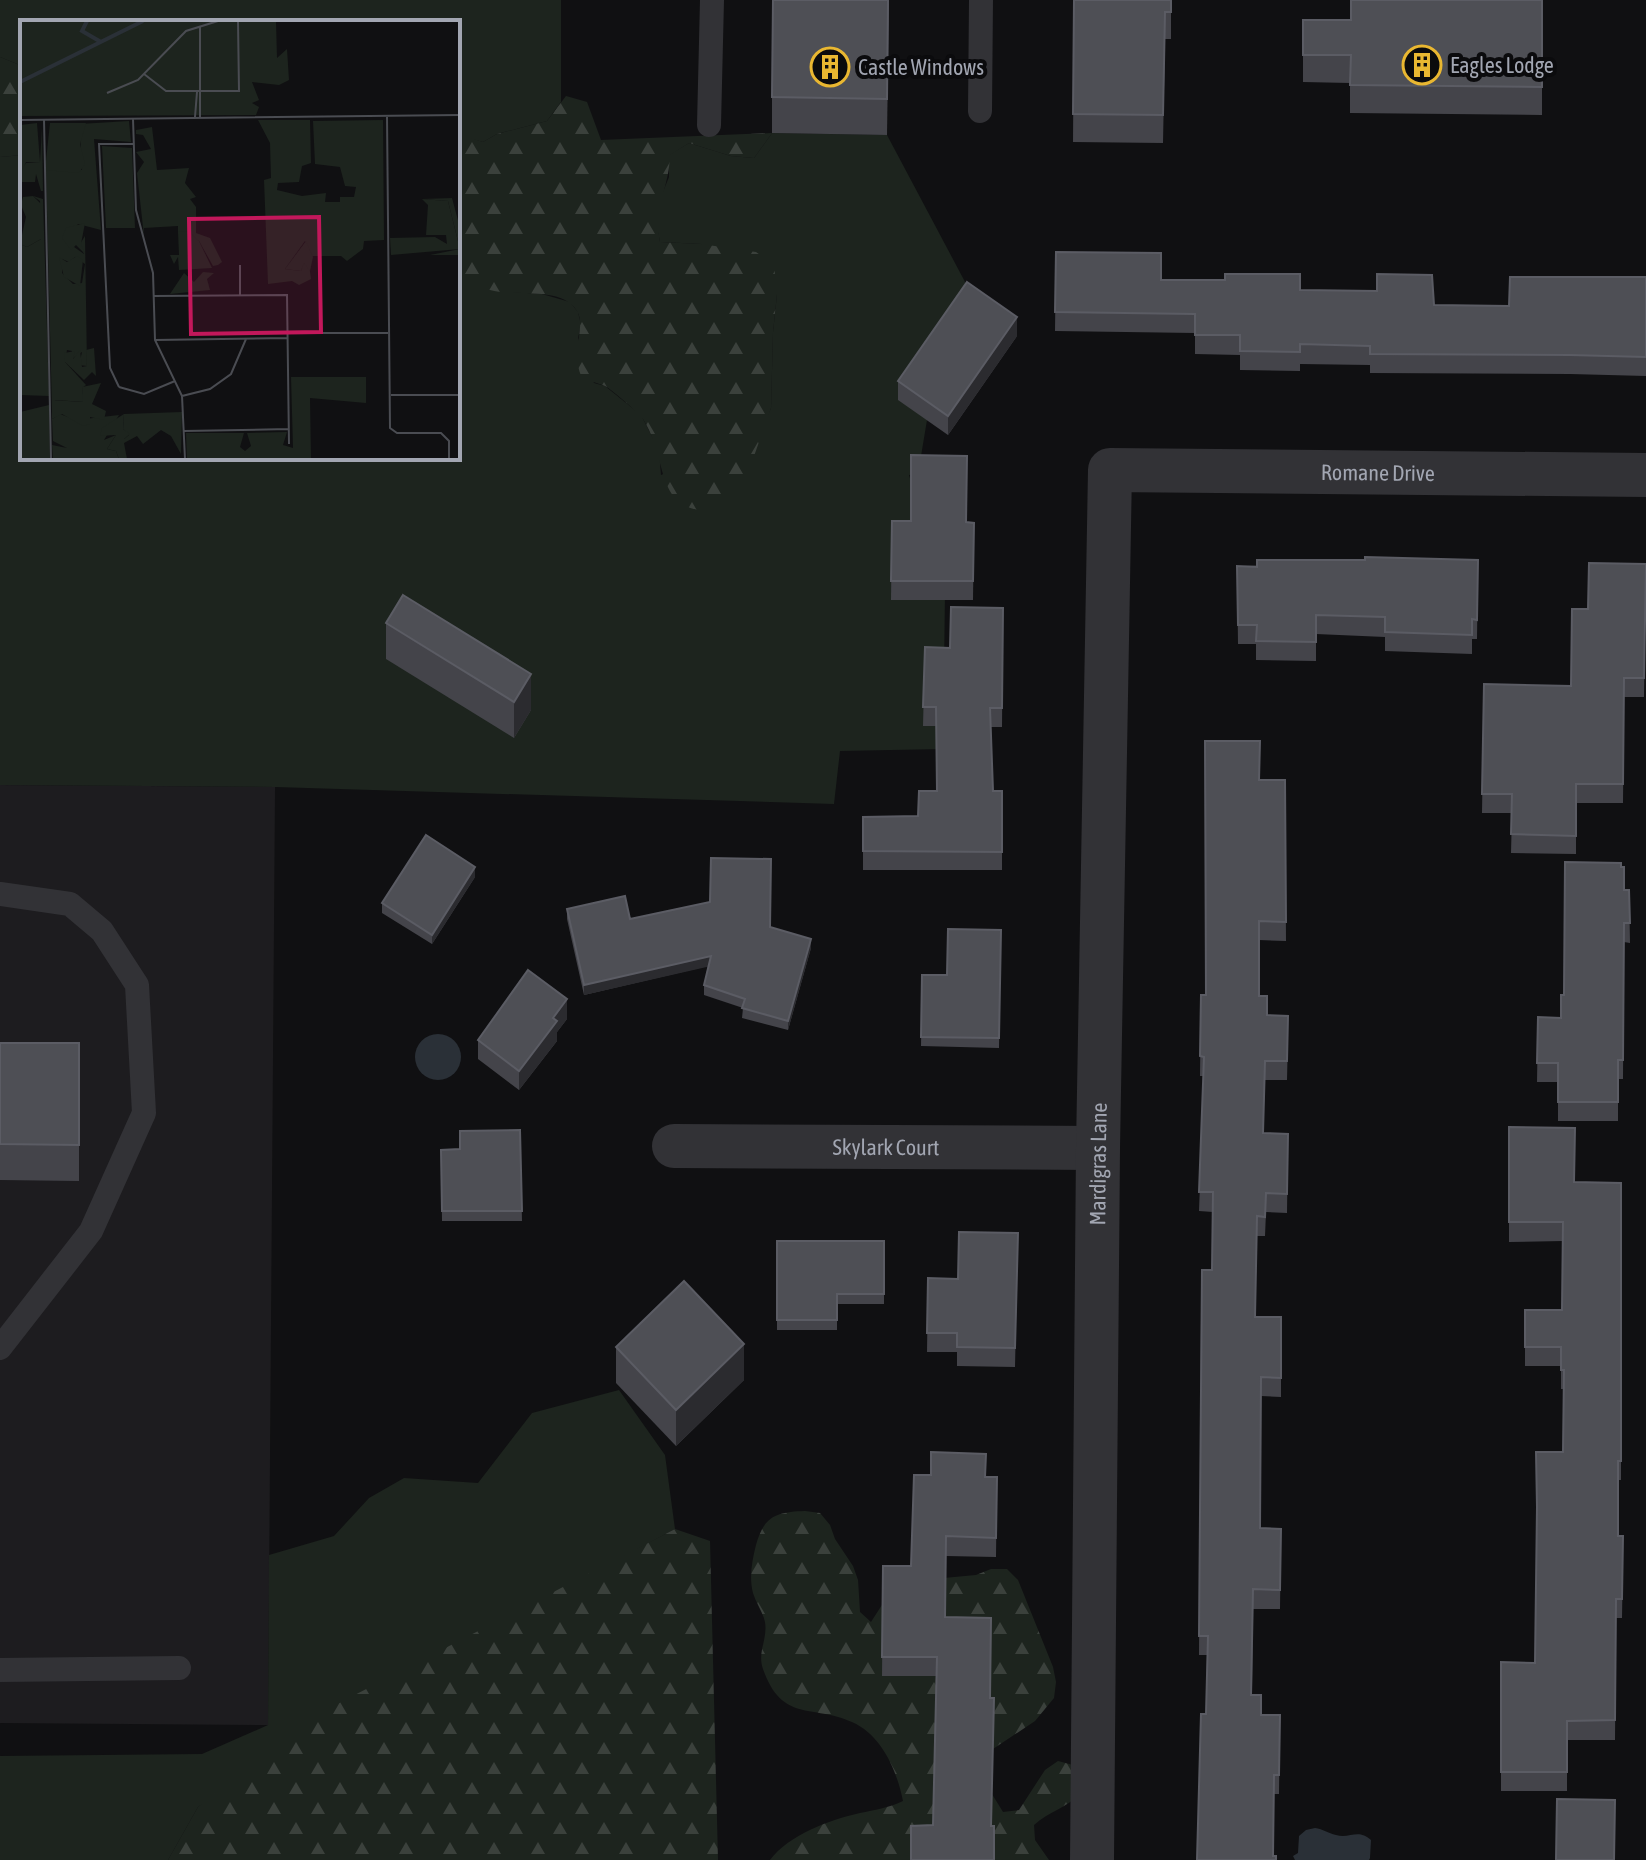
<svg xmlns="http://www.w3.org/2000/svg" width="1646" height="1860" font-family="'Asap Condensed',sans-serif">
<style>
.built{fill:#1d1c1f}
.grass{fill:#1d241e}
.forest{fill:url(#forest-firs)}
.water{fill:#2a3037}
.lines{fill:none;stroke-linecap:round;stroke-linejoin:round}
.lane{stroke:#323236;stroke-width:24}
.street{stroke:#323236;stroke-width:44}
.wall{fill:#44444a}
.shaded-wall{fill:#2b2b2f}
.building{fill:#4e4f55;stroke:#5b5c64;stroke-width:2}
.labels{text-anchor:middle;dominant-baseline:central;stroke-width:8;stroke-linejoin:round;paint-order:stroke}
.poi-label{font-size:22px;fill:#a2a6b2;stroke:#0b0b0d;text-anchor:start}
.street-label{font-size:22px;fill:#a2a6b2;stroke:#0b0b0d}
.inset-river{fill:none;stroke:#2a3037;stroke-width:4}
.inset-road{fill:none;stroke:#4a4c52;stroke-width:2}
.view{fill:#c2185b;fill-opacity:0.15;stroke:#c2185b;stroke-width:4}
.inset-edge{fill:none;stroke:#a2a6b2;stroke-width:4}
</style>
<defs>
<pattern id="forest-firs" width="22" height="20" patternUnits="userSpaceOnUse" patternTransform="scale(2)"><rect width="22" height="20" fill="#1d241e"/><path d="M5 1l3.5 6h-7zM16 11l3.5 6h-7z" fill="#3b413c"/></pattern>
</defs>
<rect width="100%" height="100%" fill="#101012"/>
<path class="built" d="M0,785l275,2 -7,938 -268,-2z"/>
<g class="grass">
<path d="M0,0h561v102l-14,19 -50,13 -14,8 -23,-6 -2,-2v-112h-436v44l-22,-9z"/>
<path d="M772,133l115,2 85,160 -45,125 -9,54 -9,1 36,118 -2,156 -103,2 -6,53 -559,-17 -275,-2v-628l22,-2v303h436v-180l39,13 45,3 28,8 8,10 3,13 -3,13 16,45 11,3 36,29 18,35 2,25 101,-47 9,-20 2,-76 4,-38 -76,-50 -41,-2 -4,-20 4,-23 9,-22v-22l20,-12 42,13 23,2z"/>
<path d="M619,1390l46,65 10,74 -133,71 -344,207 -30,53h-168v-104l202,-2 66,-29 1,-170 65,-19 35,-38 35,-20 74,5 54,-70z"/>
</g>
<g class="forest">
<path d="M0,57l22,9v89l-22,2z"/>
<path d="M566,96l21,6 14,38 171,-7 -18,25 -23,-2 -42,-13 -19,12c-1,35 -17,51 -10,87l41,2 55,8 18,13 3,29 -4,38 -2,76 -30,85 -13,17c-78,9 -56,-45 -85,-91 -2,-4 -33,-31 -38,-33 -7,-3 -16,-5 -23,-8 -13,-28 5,-50 -5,-67 -13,-23 -55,-16 -77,-19 -15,-2 -29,-8 -42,-14v-144l25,8 14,-8 50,-13z"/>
<path d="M805,1511l15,2 10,12 5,14 18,27 5,14 2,32 11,10 18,-28 55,-16 32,-3 15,-6h16l11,11 35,87 3,15 -2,16 -19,23 -51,34 3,31 16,26 16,-2 26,-40 13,-9 15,4 8,28c-14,15 -32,18 -47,32l1,15 14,20h-279c19,-25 59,-40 90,-47 15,-3 28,-5 43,-12 -6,-30 -21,-66 -51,-79 -40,-18 -70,1 -89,-53 -6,-17 5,-30 2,-47 -2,-10 -9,-19 -12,-29 -4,-16 -1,-32 3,-48 8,-29 20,-33 49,-34z"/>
<path d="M675,1529l35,12 8,319h-550l30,-53 120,-93z"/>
</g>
<g class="water">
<circle cx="438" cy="1057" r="23"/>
<path d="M1315,1828c8,1 13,5 21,7 14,4 22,-7 35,5l-1,18 -1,2h-74l-2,-4 5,-3 1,-17 7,-6z"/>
</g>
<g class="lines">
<g class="lane">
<path d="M980,111l1,-111"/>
<path d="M709,125l3,-125"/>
<path d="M0,894l70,10 32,27 35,54 7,128 -53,118 -91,117"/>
<path d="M0,1670l179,-2"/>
</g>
<g class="street">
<path id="s1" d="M674,1146l424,2"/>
<path id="s2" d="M1092,1860l6,-712 12,-678 536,5"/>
</g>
</g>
<g class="wall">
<path d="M889,0l-2,135 -115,-2v-36z"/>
<path d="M1074,0h97v39h-6l-2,104 -90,-1z"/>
<path d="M1542,0v115l-192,-2v-30l-47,-1v-62h48z"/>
<path d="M1056,252l105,28 139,10 134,15 75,1 137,-29v99l-76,-2 -200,-1v-8l-70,-1v7l-60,-1v-15l-45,-1v-21l-140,-2z"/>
<path d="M1017,336l-69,99 -50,-35v-19z"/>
<path d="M892,521l82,2 -1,77h-82z"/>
<path d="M1478,560l-1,79h-5v15l-87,-3v-14l-69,-3v27l-60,-1v-16h-18l-1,-78z"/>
<path d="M1646,564l-2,133h-20l-1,106h-47v51l-65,-1 1,-40h-30l2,-129 87,2 17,-77z"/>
<path d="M1003,608l-1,119h-11l2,64h9v79h-139v-53l55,-1 18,-25v-65h-13l2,-79 25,1z"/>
<path d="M386,623l145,87 -17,28 -128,-79z"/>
<path d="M1285,780l1,161 -27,-1v56l8,19 21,20 -1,45h-22l-2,53 25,1 -1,79 -21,-1 -1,24h-8l-2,81h26v80l-20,-1 -1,132 21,1 -1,80h-27l-1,86 9,20h19l-1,79h-5l-77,66 9,-146 1,-59h-8l2,-336 11,-49 1,-58 -14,-1 5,-135h-4l1,-81h5z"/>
<path d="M475,877l-43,67 -50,-31v-10z"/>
<path d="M1624,890h5l1,53 -6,-1 -1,137h-5v42h-60v-39h-21l1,-65 23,1 3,-23z"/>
<path d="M567,909l63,10 140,8 41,21 -23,82 -46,-12 1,-10 -39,-13v-10l4,-19 -124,29 -17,-76z"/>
<path d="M1001,930l-2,118 -78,-2 1,-71h25z"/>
<path d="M567,1019l-10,13v9l-38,49 -41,-31v-19z"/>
<path d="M0,1043h79v138l-79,-1z"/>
<path d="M1509,1127l66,55 46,1v297h-3v56l5,19 -1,63h-6l-1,122h-48v51h-66v-129l34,1 2,-144 -1,-67h27l1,-63h-3v-23h-36v-56h37l1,-69 -54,1z"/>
<path d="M520,1130l2,91h-80l-1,-71 19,-1z"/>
<path d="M1018,1233l-3,134 -58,-1v-14h-30l1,-74 30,1z"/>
<path d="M777,1241h107v63h-47v26h-60z"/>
<path d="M616,1347l128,33 -68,66 -60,-63z"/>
<path d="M986,1477h11l-1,80 -50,-1 -13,269 3,-149h-54l1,-110h28z"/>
</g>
<g class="shaded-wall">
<path d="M1017,317v19l-69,99v-19z"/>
<path d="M531,674v36l-17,28v-36z"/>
<path d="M475,867v10l-43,67v-9z"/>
<path d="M811,939v9l-23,82v-9z"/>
<path d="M711,956v10l-127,29v-10z"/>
<path d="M567,999v20l-10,13v9l-38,49v-19l34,-53z"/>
<path d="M744,1344v36l-68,66v-36z"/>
</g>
<g class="building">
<path d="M773,0h115l-1,99 -115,-2z"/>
<path d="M1074,0h97v12h-6l-2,103 -90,-1z"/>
<path d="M1351,0h191v87l-192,-2 1,-30h-48v-35h48z"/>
<path d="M1056,252l105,1v27h64v-6h75v16l77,1v-17l55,1 2,30 75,1 1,-29h136v80l-76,-2 -200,-1v-8l-70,-2v8l-60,-1v-16h-45v-21l-140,-2z"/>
<path d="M967,282l50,35 -69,99 -50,-35z"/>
<path d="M911,455l56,1 -1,66 8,1 -1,58h-82l1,-60h19z"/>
<path d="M1365,557l113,3 -1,60 -5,-1v16l-87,-3v-15l-69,-2v27l-60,-1 1,-16h-19l-1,-59 20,1v-7h108z"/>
<path d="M1589,563l57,1 -2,114h-20l-1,106h-47v52l-65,-2 1,-40h-30l2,-110 87,2 1,-77h16z"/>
<path d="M403,595l128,79 -17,28 -128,-79z"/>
<path d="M951,607l52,1 -1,100h-12l3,83h9v61l-139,-1v-34l55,-1 1,-25h18l-1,-84h-13l2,-60 25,1z"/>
<path d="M1205,741h55l-1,39h26l1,142 -27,-1v75h8v19l21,1 -1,45h-22l-2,72 25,1 -1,60 -21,-1 -1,24 -8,-1 -2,101h26v61l-20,-1 -1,151 21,1 -1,61 -27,-1 -2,106h10v20h19l-1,60h-5l-1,81h3v4h-79l4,-146h5l2,-78h-9l3,-366h10l1,-78h-14l5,-135 -4,-1 1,-61h5z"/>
<path d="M426,835l49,32 -43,68 -50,-32z"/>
<path d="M711,858l60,1 -1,68 41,12 -23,82 -46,-13 3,-9 -41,-14 7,-29 -127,29 -17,-76 58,-13 5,23 80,-17z"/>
<path d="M1565,862l56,1v4h3v23h5l1,33h-6l-1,137h-5v42h-60v-39h-21l1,-46 23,1v-23h3z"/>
<path d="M948,929l53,1 -2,108 -78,-1 1,-62h25z"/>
<path d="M528,970l39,29 -14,19 4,3 -38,50 -41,-31z"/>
<path d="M0,1043h79v102l-79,-1z"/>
<path d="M1509,1127l66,1 -1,54 47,1v278h-3v75h5l-1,63h-6l-1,121 -48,1v51h-66v-110l34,1 2,-156 -1,-55h27l1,-82h-3v-23h-36v-37h37l1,-88h-54z"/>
<path d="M520,1130l2,81h-80l-1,-61 19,-1v-18z"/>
<path d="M959,1232l59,1 -3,115 -58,-1v-14h-30l1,-55 30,1z"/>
<path d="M777,1241h107v53h-47v26h-60z"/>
<path d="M684,1281l60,63 -68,66 -60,-63z"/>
<path d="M931,1452l55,2 -1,23h12l-1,61 -50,-2 -1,81 46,1 -1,80h4l-3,128h3v34h-83v-34l22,-1 4,-168h-55l1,-91h28l3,-91h17z"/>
<path d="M1557,1799l58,1 -1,60h-58z"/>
</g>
<defs>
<symbol id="building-ring" viewBox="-11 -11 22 22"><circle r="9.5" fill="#0b0b0d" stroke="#e9b731" stroke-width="1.5"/><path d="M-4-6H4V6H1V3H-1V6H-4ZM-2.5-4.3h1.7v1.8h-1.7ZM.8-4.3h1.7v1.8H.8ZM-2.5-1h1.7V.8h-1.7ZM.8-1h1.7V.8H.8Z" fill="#e9b731"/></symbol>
</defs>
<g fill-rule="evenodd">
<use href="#building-ring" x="1400" y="43" width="44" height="44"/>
<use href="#building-ring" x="808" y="45" width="44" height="44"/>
</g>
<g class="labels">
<g class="poi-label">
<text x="1450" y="65">Eagles Lodge</text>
<text x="858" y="67">Castle Windows</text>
</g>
<g class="street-label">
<text stroke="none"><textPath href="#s2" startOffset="1658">Romane Drive</textPath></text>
<text stroke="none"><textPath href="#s1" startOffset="212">Skylark Court</textPath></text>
<text stroke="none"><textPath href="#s2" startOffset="696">Mardigras Lane</textPath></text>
</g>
</g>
<g transform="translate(20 20)">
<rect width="440" height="440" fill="#101012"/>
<path d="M238,100h52l1,43 -9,3 -3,16 -21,1 -1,7 25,6 24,-3 -1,9h15v-5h14l2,-10 -11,-1 -5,-19 -25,-3 -2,-43 70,-1 1,120 -20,1 -1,8 -16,12 -6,-5h-29l-7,-15 -20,28 16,2 2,-8 6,1 2,15 -12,6 -7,-4 -24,3 -4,-104 7,-2 -1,-35zM109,101l2,21 -37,-3 7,91 -23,-6 -11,18 17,12 -4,-10 5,-8 2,130 -8,-1 3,-13 -10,7v-8l-5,-1 -2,12 21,23 -4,3 2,14 -29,-2 -3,10 -6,-240h36l-2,-37 5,-9 -39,2zM55,237l10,7 -3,19 -9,1 -11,-11v-14l7,3zM22,107l1,64h-2l-5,-17 -1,8h-15v-12l6,-7 14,-1zM132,107l5,43 32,-2 -4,15 11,14 -6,2 6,8v26l14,5 12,24 -4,3 -5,1 -14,-25 -21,-9v-6l-34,2v8l-7,-63 7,-11 -8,-10 15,-3 -8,-14 -7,-1v-4zM82,126l30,2 3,80h-29zM13,176l10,3 6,197 -29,-1v-151l7,3 14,-8 -1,-38zM402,179l26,2 12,48 -69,6 -1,-17 45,-1 12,7 -1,-9h-20l2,-30zM271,357h75v26l-56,-5 1,61h-124l-1,-26h58l-4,14 5,4 6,-5 -4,-13 40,-1 -4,13 10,3zM29,385l1,54h-29l-1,-47zM162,392l-1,42 -10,-18 -10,-6 -18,14 -6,-8 -13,7 3,16h-3v-20l5,-4 -6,-6 1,-15zM40,394l16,6 43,-5 -15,25 12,-5 -9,14 9,2 3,8h-66l-1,-14 15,3 -14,-7 -1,-22z" fill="#1d241e" fill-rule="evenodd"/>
<path d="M0,1h256l1,37 10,-9 2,31 -10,5 -27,-3 7,18 -7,3 7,4 -3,8 -236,1zM17,103l3,39h-14l-4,9 -2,-46zM30,103h36l-6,21 5,20 -6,9 -34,-3zM13,176l8,8v35l-14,8 -7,-3 6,-27 -5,-12 2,-8zM432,178l8,30v27h-30l30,-6 -12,-48 -26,-2zM65,203l-4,21 4,10 -9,-9 -5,5 -9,-12 4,-10zM168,211l11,10 13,27 -33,2 -1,-13 -4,7 -4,-9h9l-1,-23zM286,221l7,16 -3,14 -6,-8 -3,8 -16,-2zM39,237l8,5 10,-6 6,4 -3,26 -16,-9zM183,252l11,1 -7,6 3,11 -40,4 14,-21 10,9zM74,328l2,28 -4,-4 -8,8 -19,-18 -1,-9 11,-2 -2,8 7,-9 2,17 5,-1 -1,-16zM81,363l-9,21 14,7 -2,9 -14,-3v7l-7,2 -21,-12 -10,5v-19l31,2 -1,-15zM104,394l-1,15 7,5 -6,5v20h-5l-3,-8 -9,-2 9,-14 -16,1 2,-8z" fill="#1d241e"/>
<path class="inset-river" d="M67,1l-5,10 19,11M0,62l123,-61"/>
<path class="inset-road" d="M124,54l22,17h73l-1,-70M87,73l31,-13 48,-49 32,-10M367,96l3,312 7,5h44l8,8v18M175,97l2,-25M180,97v-91M24,99l7,340M113,99l3,91 17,63 2,67 27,56 3,63M0,100l440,-5M220,245v30M134,276l133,-1 2,149M288,313h80M135,320l133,-2M99,367l-9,-19 -11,-224h35M99,367l25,7 31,-13M371,375h69M162,376l28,-7 21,-15 15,-35M164,411l105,-2"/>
<path class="view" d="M299,197l2,115 -130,2 -2,-115z"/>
<rect width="440" height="440" class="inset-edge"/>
</g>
</svg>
